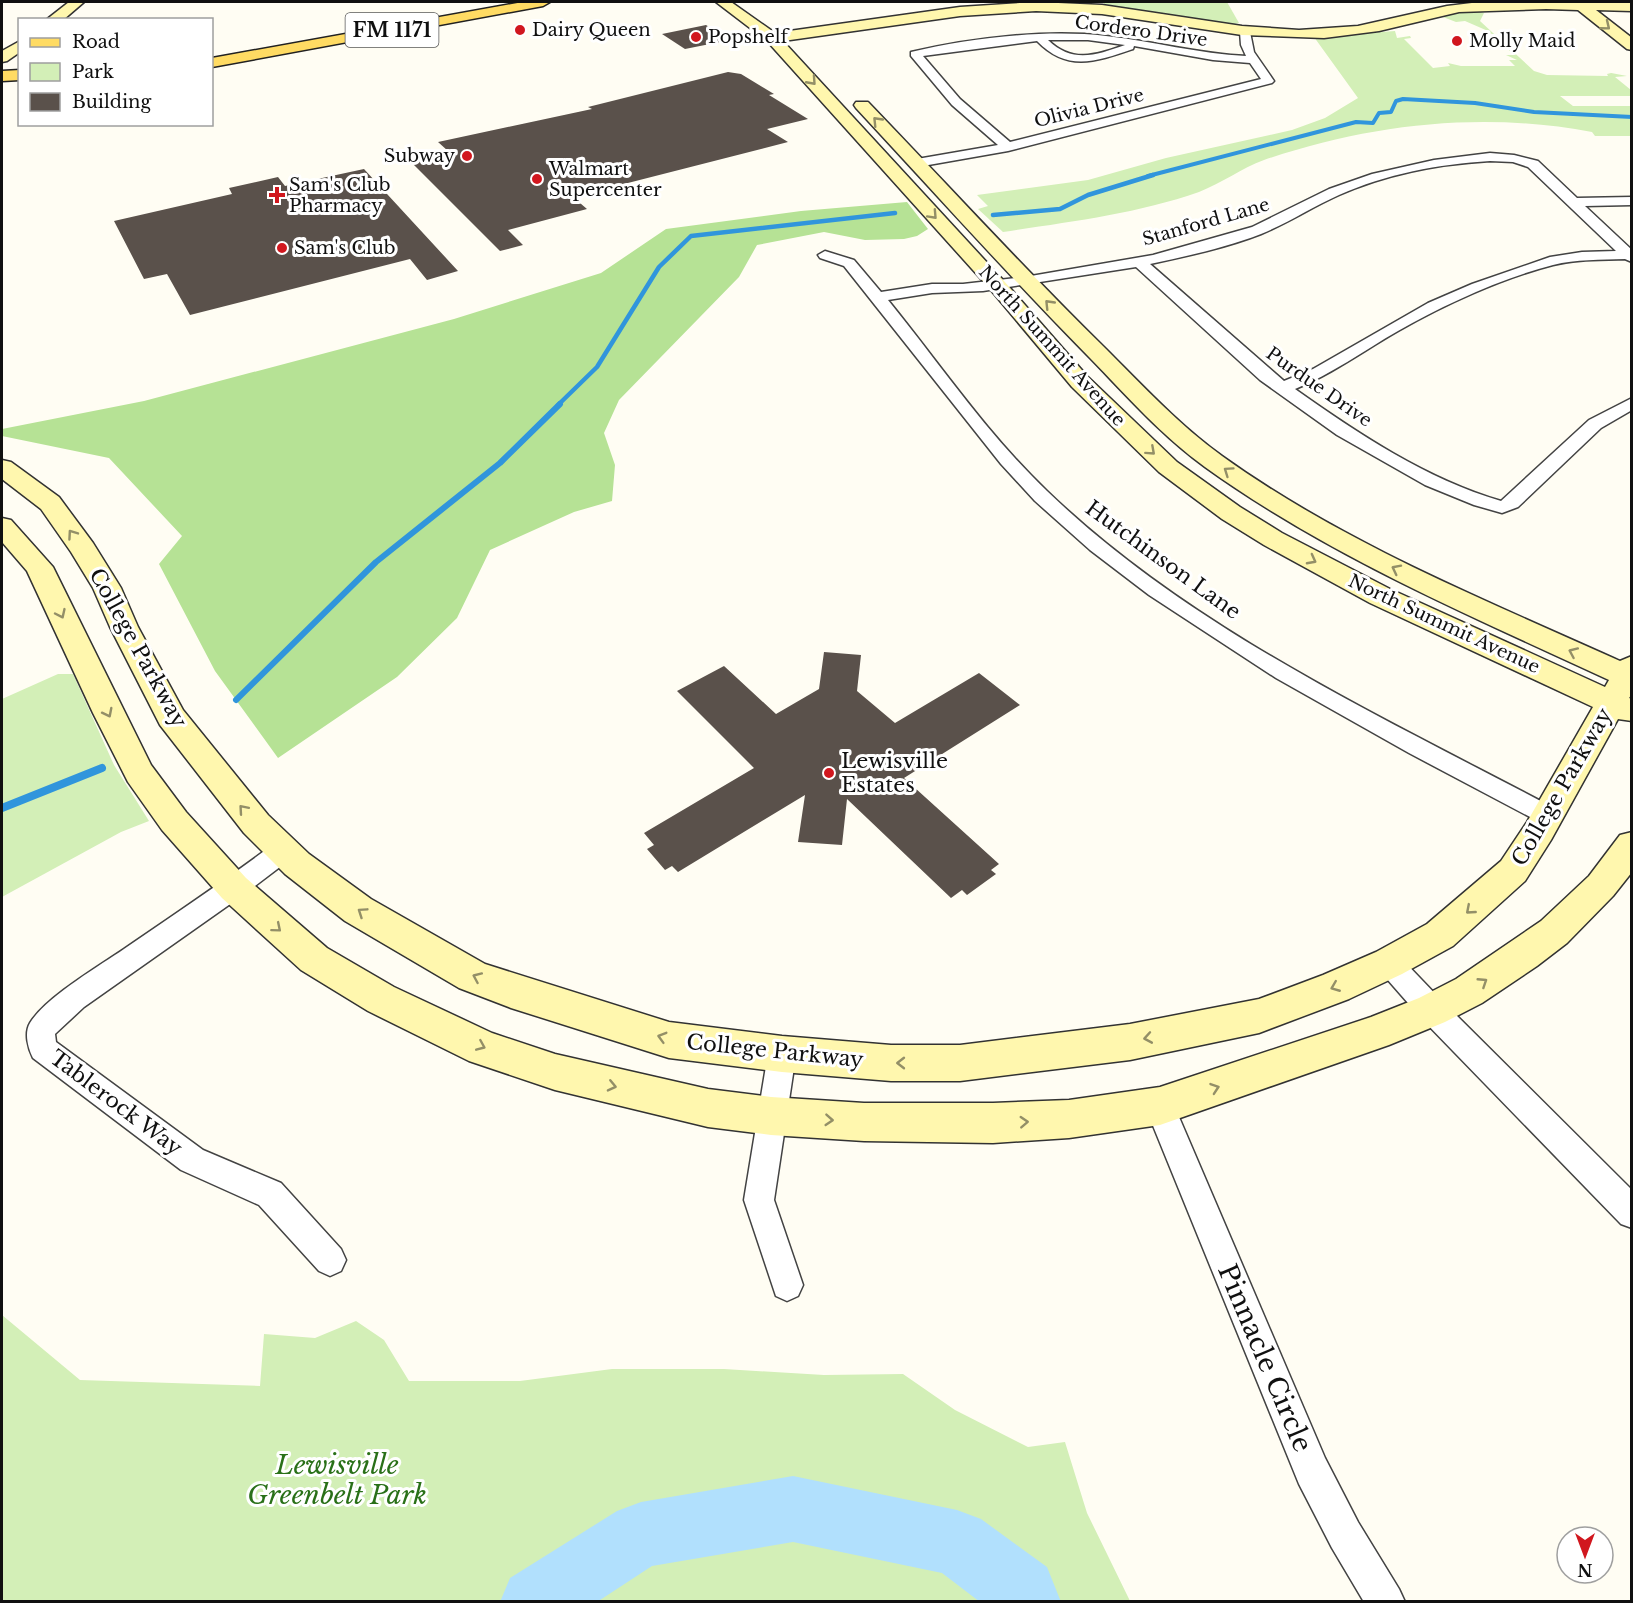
<svg xmlns="http://www.w3.org/2000/svg" width="1633" height="1603" font-family="'Libre Baskerville',serif">
<style>
.green{fill:#d3efb7}
.forest{fill:#b6e295}
.lines{fill:none;stroke-linecap:round;stroke-linejoin:round}
.stream-far3{stroke:#3095dc;stroke-width:4}
.stream-far2{stroke:#3095dc;stroke-width:4.5}
.stream-far1{stroke:#3095dc;stroke-width:6}
.stream{stroke:#3095dc;stroke-width:8}
.river{fill:#b1e0fd;fill-rule:evenodd}
.building{fill:#5a514b}
.street-casing{stroke:#434343;stroke-width:3}
.secondary-casing{stroke:#323232;stroke-width:3}
.primary-casing{stroke:#212121;stroke-width:3}
.street{fill:#fff;fill-rule:evenodd}
.secondary{fill:#fff7ae;fill-rule:evenodd}
.primary{fill:#ffdb63;fill-rule:evenodd}
.oneway{stroke:#938f67}
.poi-dot{fill:#d1171e;stroke:#fff;stroke-width:2}
.labels{text-anchor:middle;dominant-baseline:central;stroke-width:6;stroke-linejoin:round;paint-order:stroke}
.far-poi-label{font-size:18px;fill:#101010;stroke:#fff;text-anchor:start}
.far-street-label{font-size:18px;fill:#101010;stroke:#fff}
.shield{fill:#fff;stroke:#585858;stroke-width:1.5}
.shield-label{font-size:20px;font-weight:bold;fill:#101010}
.street-label{font-size:21px;fill:#101010;stroke:#fff}
.poi-label{font-size:21px;fill:#101010;stroke:#fff;text-anchor:start}
.near-street-label{font-size:26px;fill:#101010;stroke:#fff}
.near-park-label{font-size:26px;font-style:italic;fill:#297018;stroke:#fff}
</style>
<rect width="100%" height="100%" fill="#fffdf3"/>
<g class="green">
<path d="M1103,2h124l12,21 -9,2 -19,-2 -107,-19z"/>
<path d="M1472,10l12,3 -4,8 54,50 13,4 61,1 -1,-2 4,-1 -5,-1 21,4 -12,1 16,13v6h-71l13,10h58v30h-36l-3,-4c-110,-21 -223,-8 -328,28 -22,8 -42,23 -65,32 -63,22 -131,30 -196,40l-25,-23 10,-3 -11,-11 111,-15 78,-22 126,-28 33,-12 33,-20 -44,-61 81,-6 2,7 13,-2 1,2 -7,1 29,29 17,-2 -2,-3 13,3h54l-6,-6h8l-11,-5h8l-21,-21 -12,-2 7,-1 -23,-10 -9,1 -13,-5 1,-2z"/>
<path d="M58,674h15l41,91 35,56 -28,11 -119,65v-198z"/>
<path d="M2,1315l78,65 180,6 4,-52 51,4 41,-17 28,19 25,41h111l92,-12h112l100,6 79,-1 52,36 73,37 37,-5 22,71 43,88h-1128z"/>
</g>
<path class="forest" d="M907,202l21,27 -11,7 -13,3 -39,1 -41,-8 -67,13 -18,32 -120,123 -15,33 11,32 -3,36 -38,11 -84,38 -33,68 -60,59 -119,81 -63,-87 -56,-107 23,-28 -73,-78 -107,-22v-7l142,-28 310,-82 147,-46 65,-44 135,-18z"/>
<g class="lines">
<path class="stream-far3" d="M1148,176l208,-54 17,1 6,-10 12,-1 5,-11 7,-2 72,4 59,9 98,5"/>
<g class="stream-far2">
<path d="M993,215l67,-6 28,-14 65,-20"/>
<path d="M558,405l39,-38 62,-100 32,-31 204,-23"/>
</g>
<path class="stream-far1" d="M236,700l140,-138 124,-99 60,-59"/>
<path class="stream" d="M2,808l100,-40"/>
<path class="river" d="M793,1476l164,34 24,9 66,48 14,35h-81l-38,-29 -149,-31 -141,24 -55,36h-97l10,-24 107,-67 24,-9z"/>
</g>
<g class="building">
<path d="M706,25l24,15 -45,9 -23,-15z"/>
<path d="M728,72l13,2 33,20 -5,1 39,24 -41,10 21,13 -215,55 14,12 -79,21 15,15 -23,6 -91,-91 39,-9 -10,-9 154,-33 -4,-2z"/>
<path d="M364,169l94,102 -31,9 -17,-21 -220,56 -23,-41 -23,5 -30,-58 118,-27 -3,-6 49,-11 7,9z"/>
<path d="M824,652l37,3 -4,36 38,32 84,-50 41,32 -116,73 95,86 -8,6 5,4 -29,21 -5,-5 -11,8 -104,-99 -5,46 -44,-3 7,-47 -127,77 -6,-6 -7,4 -18,-21 7,-4 -10,-12 110,-65 -77,-77 47,-25 52,48 43,-25z"/>
</g>
<g class="lines">
<defs>
<g id="street">
<path d="M1245,29l5,3 4,20 20,29 -2,2 -264,68 -91,16 -6,-4 6,-4 81,-14 -46,-40 -41,-49v-4c58,-14 136,-23 195,-16 47,5 93,18 140,20l-5,-11 -1,-13zM1048,40h40l37,5c-29,10 -52,19 -77,-5zM1037,41c30,31 58,21 96,8l1,-3 79,14 37,3 11,16 -251,63 -50,-43 -37,-43z"/>
<path d="M1490,153l24,2 24,6 39,37 55,-1v8l-47,1 47,44v12l-7,-3c-24,1 -49,0 -72,6 -51,13 -110,40 -155,66 -35,20 -66,43 -103,58 62,44 131,90 206,112l88,-81 43,-22v12l-31,18 -83,79 -16,6 -28,-8 -49,-20 -88,-50 -77,-55 -124,-113 -153,24 -51,2 -44,7c52,64 99,134 159,191 143,138 335,226 509,318l3,7 -3,7 -9,3 -138,-73 -133,-75 -127,-83 -59,-45 -55,-49 -34,-37 -157,-198 -24,-8 -2,-3 7,-4 29,9 27,32 51,-8h31l62,-7 128,-22 99,-28 77,-38 43,-15 62,-14zM1490,161l23,1 15,5 88,84 -34,1 -32,5 -78,27 -44,19 -115,66 -29,12 -134,-117c37,-8 75,-16 111,-30 27,-11 51,-27 78,-39 47,-21 100,-31 151,-34z"/>
<path d="M284,840l9,3 3,7 -3,7 -50,38 -159,112 -29,27 1,8 147,108 78,33 60,66 5,11 -5,11 -11,5 -11,-5 -60,-66 -78,-35 -148,-112c-5,-10 -9,-25 -3,-35 15,-25 69,-57 94,-74 51,-35 102,-69 151,-106z"/>
<path d="M1389,951l9,4 44,46 190,189v38l-11,-4 -199,-205 -42,-48 -4,-8 4,-8z"/>
<path d="M782,1041l10,4 4,9 -22,146 29,85 -5,11 -11,5 -11,-5 -32,-96 24,-146 4,-9z"/>
<path d="M1160,1092l10,4 155,362 33,64 41,67 6,13h-41l-32,-54 -33,-64 -154,-378 5,-10z"/>
</g>
<g id="secondary">
<path d="M69,2h15l-21,18h-17z"/>
<path d="M716,2h15l44,31 185,-26 76,-5 66,3 140,21 57,4 59,-4 89,-20 33,-4 152,1v8l-36,-1 36,28v12l-5,-1 -49,-39 -32,-1 -87,3 -80,19 -55,7 -82,-3 -140,-21 -66,-3 -76,5 -177,25 221,240 84,96 89,85 63,45 42,26 108,56 215,98 4,-7c-138,-64 -280,-124 -404,-213 -43,-31 -78,-71 -115,-109 -80,-81 -156,-166 -234,-250l-2,-3 2,-3h12c79,82 156,167 238,247 37,37 73,76 116,107 121,87 263,144 398,205l12,-5v38l-3,4 3,1v22l-14,-2 -67,121 -26,41 -72,65 -51,28 -53,25 -90,34 -129,27 -170,21h-69l-109,-9 -113,-14 -158,-50 -52,-20 -114,-67 -60,-47 -41,-41 -84,-108 -50,-98 -17,-39 -22,-36 -30,-43 -39,-30v-19l9,2 48,35 34,46 28,45 17,39 45,83 85,105 41,39 62,45 114,65 184,58 113,14 109,9h69l170,-21 129,-25 64,-24 53,-23 51,-28 74,-63 26,-39 66,-115 -223,-104 -106,-58 -42,-26 -63,-47 -87,-85 -82,-98 -223,-248z"/>
<path d="M20,41v11l-13,9 -5,1v-11z"/>
<path d="M2,518l9,2 42,47 98,198 35,47 60,66 81,70 67,39 98,46 63,21 153,35 63,8 93,6h129l76,-3 91,-13 211,-70 48,-19 37,-19 85,-58 48,-45 31,-41 12,-3v40l-19,24 -46,47 -30,23 -55,37 -37,19 -56,23 -229,80 -91,13 -76,5 -129,-2 -93,-6 -63,-8 -153,-37 -86,-29 -101,-50 -67,-41 -79,-72 -60,-68 -34,-48 -35,-69 -66,-142 -25,-29z"/>
</g>
<g id="primary">
<path d="M523,2h27l-7,4 -331,61v-9z"/>
<path d="M20,70v10l-18,1v-10z"/>
</g>
</defs>
<use href="#street" class="street-casing"/>
<use href="#secondary" class="secondary-casing"/>
<use href="#primary" class="primary-casing"/>
<use href="#street" class="street"/>
<use href="#secondary" class="secondary"/>
<use href="#primary" class="primary"/>
</g>
<defs><path id="oneway-chevron" d="M-2-3.5L2.5 0L-2 3.5" fill="none" stroke-width="1.6" stroke-linecap="round" stroke-linejoin="round" transform="scale(1.5)"/></defs>
<g class="oneway">
<use href="#oneway-chevron" transform="translate(1606 26) rotate(39)"/>
<use href="#oneway-chevron" transform="translate(812 81) rotate(48)"/>
<use href="#oneway-chevron" transform="translate(877 121) rotate(-134)"/>
<use href="#oneway-chevron" transform="translate(933 215) rotate(47)"/>
<use href="#oneway-chevron" transform="translate(1049 304) rotate(-134)"/>
<use href="#oneway-chevron" transform="translate(1151 451) rotate(42)"/>
<use href="#oneway-chevron" transform="translate(1228 471) rotate(-145)"/>
<use href="#oneway-chevron" transform="translate(72 534) rotate(-125)"/>
<use href="#oneway-chevron" transform="translate(1312 560) rotate(28)"/>
<use href="#oneway-chevron" transform="translate(1396 569) rotate(-153)"/>
<use href="#oneway-chevron" transform="translate(61 614) rotate(65)"/>
<use href="#oneway-chevron" transform="translate(1573 652) rotate(-156)"/>
<use href="#oneway-chevron" transform="translate(108 713) rotate(63)"/>
<use href="#oneway-chevron" transform="translate(243 809) rotate(-131)"/>
<use href="#oneway-chevron" transform="translate(1470 910) rotate(139)"/>
<use href="#oneway-chevron" transform="translate(362 912) rotate(-146)"/>
<use href="#oneway-chevron" transform="translate(277 928) rotate(40)"/>
<use href="#oneway-chevron" transform="translate(477 977) rotate(-156)"/>
<use href="#oneway-chevron" transform="translate(1483 982) rotate(-33)"/>
<use href="#oneway-chevron" transform="translate(1335 987) rotate(158)"/>
<use href="#oneway-chevron" transform="translate(662 1037) rotate(-164)"/>
<use href="#oneway-chevron" transform="translate(1148 1038) rotate(170)"/>
<use href="#oneway-chevron" transform="translate(481 1046) rotate(23)"/>
<use href="#oneway-chevron" transform="translate(901 1063) rotate(-180)"/>
<use href="#oneway-chevron" transform="translate(612 1086) rotate(13)"/>
<use href="#oneway-chevron" transform="translate(1215 1088) rotate(-19)"/>
<use href="#oneway-chevron" transform="translate(829 1120) rotate(4)"/>
<use href="#oneway-chevron" transform="translate(1024 1122) rotate(-3)"/>
</g>
<g class="poi-dot">
<circle cx="520" cy="30" r="6"/>
<circle cx="696" cy="37" r="6"/>
<circle cx="1457" cy="41" r="6"/>
<circle cx="467" cy="156" r="6"/>
<circle cx="537" cy="179" r="6"/>
<path d="M274 186h6v6h6v6h-6v6h-6v-6h-6v-6h6z"/>
<circle cx="282" cy="248" r="6"/>
<circle cx="829" cy="773" r="6"/>
</g>
<g class="labels">
<g class="far-poi-label">
<text x="532" y="30">Dairy Queen</text>
<text x="708" y="37">Popshelf</text>
<text x="1469" y="41">Molly Maid</text>
<text x="455" y="156" text-anchor="end">Subway</text>
<text x="549" y="169">Walmart<tspan x="549" dy="21">Supercenter</tspan></text>
<text x="289" y="185">Sam's Club<tspan x="289" dy="21">Pharmacy</tspan></text>
<text x="294" y="248">Sam's Club</text>
</g>
<g class="far-street-label">
<text transform="translate(1141 31) rotate(8)">Cordero Drive</text>
<text transform="translate(1089 108) rotate(-14)">Olivia Drive</text>
<text transform="translate(1206 222) rotate(-16)">Stanford Lane</text>
<text transform="translate(1052 346) rotate(48)">North Summit Avenue</text>
<text transform="translate(1319 387) rotate(35)">Purdue Drive</text>
<text transform="translate(1444 624) rotate(25)">North Summit Avenue</text>
</g>
<rect class="shield" x="345.5" y="13" width="93" height="34" rx="4.5"/>
<g class="shield-label">
<text x="392" y="30">FM 1171</text>
</g>
<g class="street-label">
<text transform="translate(1163 560) rotate(36)">Hutchinson Lane</text>
<text transform="translate(138 648) rotate(61)">College Parkway</text>
<text transform="translate(1562 787) rotate(-60)">College Parkway</text>
<text transform="translate(775 1051) rotate(6)">College Parkway</text>
<text transform="translate(116 1103) rotate(37)">Tablerock Way</text>
</g>
<g class="poi-label">
<text x="841" y="761">Lewisville<tspan x="841" dy="24">Estates</tspan></text>
</g>
<g class="near-street-label">
<text transform="translate(1265 1358) rotate(67)">Pinnacle Circle</text>
</g>
<g class="near-park-label">
<text x="337" y="1465">Lewisville<tspan x="337" dy="30">Greenbelt Park</tspan></text>
</g>
</g>
<rect width="1633" height="1603" fill="none" stroke="#101010" stroke-width="6"/>
<rect x="18" y="18" width="195" height="108" fill="#ffffff" stroke="#9f9f9f" stroke-width="1.5"/>
<rect x="30" y="38" width="30" height="9" fill="#ffdb63" stroke="#9f9f9f" stroke-width="1.5"/>
<text x="72" y="48" font-size="18" fill="#101010">Road</text>
<rect x="30" y="63" width="30" height="18" fill="#d3efb7" stroke="#9f9f9f" stroke-width="1.5"/>
<text x="72" y="78" font-size="18" fill="#101010">Park</text>
<rect x="30" y="93" width="30" height="18" fill="#5a514b" stroke="#9f9f9f" stroke-width="1.5"/>
<text x="72" y="108" font-size="18" fill="#101010">Building</text>
<g transform="translate(1585 1555) rotate(180)"><circle r="28" fill="#ffffff" stroke="#9f9f9f" stroke-width="1.5"/>
<path d="M0-4.5L10 22L0 15L-10 22Z" fill="#d1171e"/>
<text y="-9" font-size="16" font-weight="bold" text-anchor="middle" fill="#101010">N</text>
</g>
</svg>
